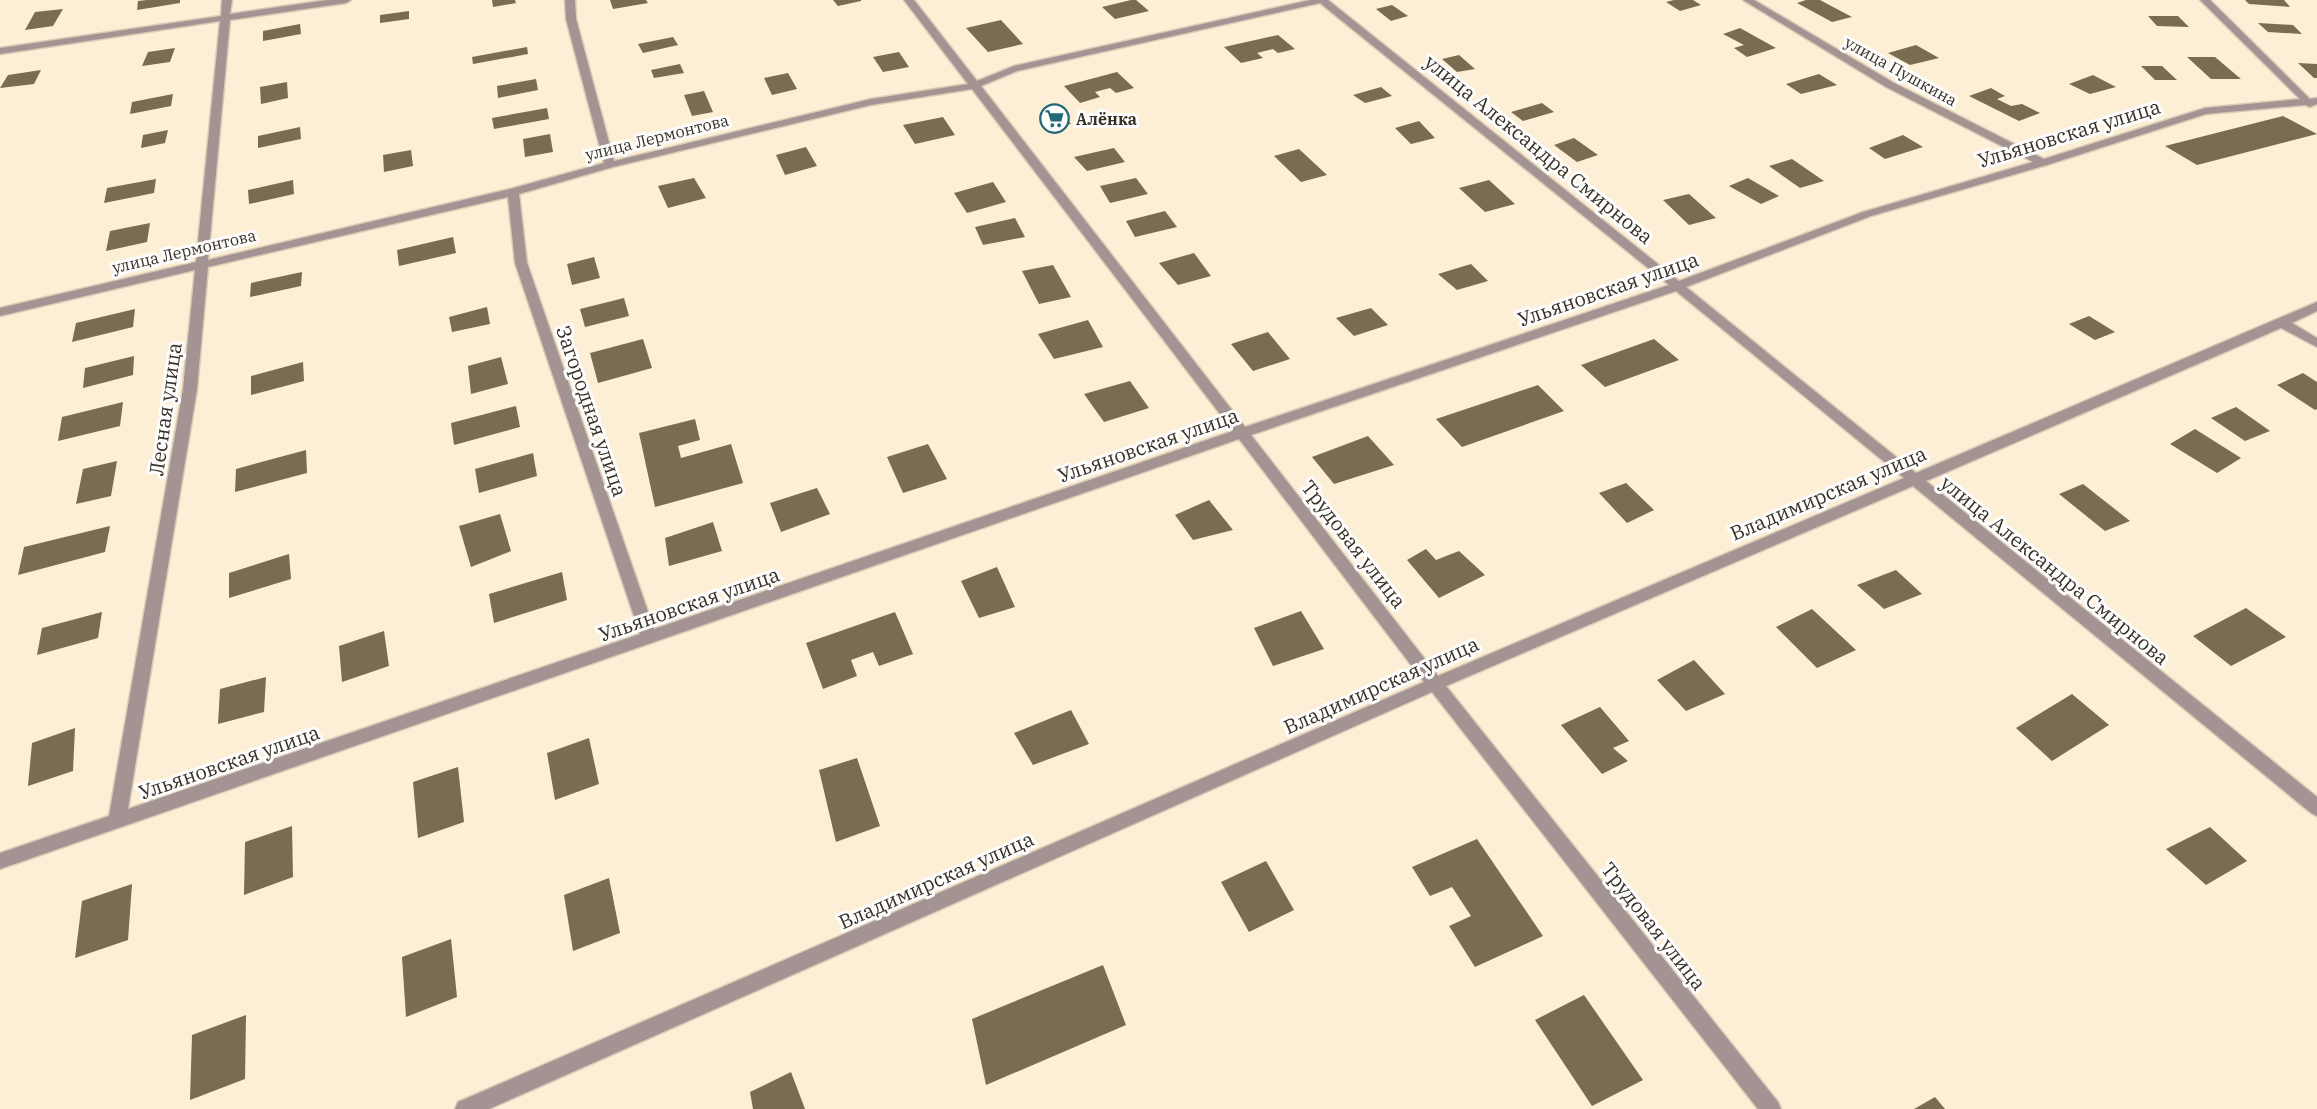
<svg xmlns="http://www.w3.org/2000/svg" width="2317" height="1109" font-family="'IBM Plex Serif',serif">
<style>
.building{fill:#7b6b50}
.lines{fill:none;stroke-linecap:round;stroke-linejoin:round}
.minor-casing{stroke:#d9ccb6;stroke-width:3}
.minor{fill:#a49393;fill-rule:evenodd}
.labels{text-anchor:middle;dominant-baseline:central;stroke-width:6;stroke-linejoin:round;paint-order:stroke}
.far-street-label{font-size:16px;fill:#373025;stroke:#fdfdfd}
.far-poi-label{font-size:16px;font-weight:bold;fill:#373025;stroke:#fdfdfd;text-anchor:start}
.street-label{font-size:20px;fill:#373025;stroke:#fdfdfd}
</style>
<rect width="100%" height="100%" fill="#fdeed6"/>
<g class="building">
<path d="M147,0h33v3l-43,7 1,-9z"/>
<path d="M492,0h23l1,3 -23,4z"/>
<path d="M610,0h36l2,3 -35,6z"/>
<path d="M833,0h28v1l-23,5z"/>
<path d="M1131,0h5l13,11 -34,8 -13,-12z"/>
<path d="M1674,0h19l8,5 -21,6 -14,-9z"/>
<path d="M1806,0h14l32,17 -20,5 -35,-19z"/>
<path d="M2245,0h39l6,7 -41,-3z"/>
<path d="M1392,5l16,11 -17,5 -15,-12z"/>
<path d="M63,9l-10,17 -28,4 10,-18z"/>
<path d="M409,11v8l-29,4v-8z"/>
<path d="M2148,16h30l11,11 -32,-1z"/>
<path d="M1001,20l22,24 -35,8 -22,-24z"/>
<path d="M2258,23l35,2 9,9 -34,-2z"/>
<path d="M300,24l1,10 -38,7v-10z"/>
<path d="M1740,28l36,20 -29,9 -13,-9 10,-3 -21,-11z"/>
<path d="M1278,35l17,14 -17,4 -5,-4 -16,4 6,5 -22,5 -17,-16z"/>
<path d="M673,37l5,8 -35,8 -5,-9z"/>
<path d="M1916,45l23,13 -29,7 -22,-12z"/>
<path d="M527,47l1,7 -55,10 -1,-7z"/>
<path d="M175,48l-5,14 -28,4 6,-14z"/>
<path d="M899,52l10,15 -26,5 -10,-15z"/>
<path d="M1459,55l16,14 -18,3 -15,-13z"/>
<path d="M2187,57h28l26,22h-30z"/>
<path d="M2298,63l19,1v14h-3z"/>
<path d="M680,64l4,9 -30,5 -3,-8z"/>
<path d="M2141,66h21l15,14h-22z"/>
<path d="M41,70l-7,14 -34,4 8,-13z"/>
<path d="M1117,72l17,16 -18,5 -6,-5 -15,4 5,5 -20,6 -16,-17z"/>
<path d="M788,73l9,16 -25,6 -8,-17z"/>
<path d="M1819,74l18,11 -36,9 -15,-10z"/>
<path d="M2093,75l23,12 -26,7 -21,-10z"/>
<path d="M536,79l2,11 -40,8 -1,-12z"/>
<path d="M287,82l1,16 -27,6 -1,-17z"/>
<path d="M1381,87l11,9 -27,7 -12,-8z"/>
<path d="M1991,88l14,8 -8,3 14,7 11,-2 18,9 -21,8 -50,-25z"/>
<path d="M704,91l9,21 -21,4 -8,-21z"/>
<path d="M173,94l-2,12 -41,8 2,-12z"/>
<path d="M1542,103l12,9 -31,9 -12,-9z"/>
<path d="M547,108l2,11 -55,10 -2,-11z"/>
<path d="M1058,109l13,15 -21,3 -10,-13z"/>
<path d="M2283,116l34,18 -120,31 -32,-19z"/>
<path d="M943,117l12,18 -40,9 -12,-19z"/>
<path d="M1419,121l16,17 -24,6 -16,-16z"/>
<path d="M300,127l1,12 -43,9v-12z"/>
<path d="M168,130l-3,13 -24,5 2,-13z"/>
<path d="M550,134l3,18 -28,5 -2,-18z"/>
<path d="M1903,135l20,12 -38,12 -16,-11z"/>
<path d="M1574,138l24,17 -21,7 -23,-17z"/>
<path d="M806,147l11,19 -32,9 -9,-20z"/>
<path d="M1114,148l11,14 -38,9 -13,-14z"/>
<path d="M1299,149l28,26 -26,7 -27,-26z"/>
<path d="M411,150l2,16 -29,6 -1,-17z"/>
<path d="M1792,159l32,22 -24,7 -31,-22z"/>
<path d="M694,178l12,20 -38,10 -10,-22z"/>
<path d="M1136,178l12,16 -38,9 -10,-17z"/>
<path d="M1748,178l31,18 -18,8 -32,-18z"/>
<path d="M156,179l-2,14 -50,10 3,-15z"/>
<path d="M293,180l1,14 -45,10 -1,-14z"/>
<path d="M1489,180l26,24 -30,8 -26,-24z"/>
<path d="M993,182l13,20 -39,11 -13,-20z"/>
<path d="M1689,194l27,24 -27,7 -26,-25z"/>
<path d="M1165,211l12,16 -42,10 -9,-16z"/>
<path d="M1015,218l10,19 -42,8 -8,-18z"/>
<path d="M150,223l-3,19 -41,9 4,-20z"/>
<path d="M453,237l3,16 -57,13 -2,-16z"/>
<path d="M1194,253l17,23 -33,9 -19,-22z"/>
<path d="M594,257l6,21 -28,7 -5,-21z"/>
<path d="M1471,264l17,17 -31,9 -19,-16z"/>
<path d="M1053,265l18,32 -32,7 -17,-33z"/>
<path d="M302,272l-1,14 -51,11 1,-14z"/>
<path d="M624,298l5,18 -44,11 -5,-18z"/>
<path d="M487,307l3,17 -38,8 -3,-15z"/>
<path d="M1371,308l17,17 -34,11 -18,-18z"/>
<path d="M135,309l-2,18 -61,15 4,-19z"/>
<path d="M2089,316l26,16 -20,8 -26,-16z"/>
<path d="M1088,320l15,27 -49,12 -16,-25z"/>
<path d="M1268,332l22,27 -37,12 -22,-27z"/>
<path d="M643,339l9,29 -54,15 -8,-30z"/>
<path d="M1654,339l25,21 -74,27 -24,-22z"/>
<path d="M134,356l-1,19 -50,13 2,-20z"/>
<path d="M501,357l7,27 -37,10 -3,-28z"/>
<path d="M303,362l1,19 -53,14v-19z"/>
<path d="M2303,373l14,9v27l-2,1 -38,-25z"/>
<path d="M1130,381l19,27 -45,14 -20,-28z"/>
<path d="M1538,385l26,26 -102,36 -26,-28z"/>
<path d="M123,402l-3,24 -62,15 4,-24z"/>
<path d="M516,406l4,21 -66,18 -3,-22z"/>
<path d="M2236,407l34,24 -25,10 -34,-23z"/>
<path d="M695,419l5,21 -22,6 3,12 50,-14 12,39 -88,24 -16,-74z"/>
<path d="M2195,429l46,29 -24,15 -47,-29z"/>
<path d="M1368,436l26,29 -60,19 -22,-27z"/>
<path d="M928,444l19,35 -44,14 -16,-36z"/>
<path d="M306,450l1,23 -72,19 1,-23z"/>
<path d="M533,453l4,23 -58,17 -4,-24z"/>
<path d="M117,461l-6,35 -35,8 7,-35z"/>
<path d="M1626,483l28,27 -27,13 -28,-30z"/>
<path d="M2083,484l47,37 -25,10 -46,-37z"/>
<path d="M817,488l13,26 -49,18 -11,-29z"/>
<path d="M1209,500l24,30 -40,10 -18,-25z"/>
<path d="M500,514l11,37 -40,16 -12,-41z"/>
<path d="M713,522l9,29 -53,15 -4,-28z"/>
<path d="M110,526l-5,26 -87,23 6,-28z"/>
<path d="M1426,549l10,11 23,-9 26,24 -46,23 -32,-38z"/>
<path d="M289,554l2,25 -62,19v-25z"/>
<path d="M997,567l18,40 -36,11 -18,-37z"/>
<path d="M1896,570l26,24 -38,15 -27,-24z"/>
<path d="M562,572l5,28 -73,23 -5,-29z"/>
<path d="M2246,608l40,29 -55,29 -38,-30z"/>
<path d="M1812,609l44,41 -39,18 -41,-41z"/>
<path d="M1301,611l23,38 -51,17 -19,-38z"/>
<path d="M102,612l-4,26 -61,17 5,-27z"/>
<path d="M895,612l18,42 -34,12 -6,-14 -22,8 6,16 -34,13 -17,-46z"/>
<path d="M384,631l5,35 -47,16 -3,-36z"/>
<path d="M1694,660l31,34 -39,17 -29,-31z"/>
<path d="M266,677l-2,35 -46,12 2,-35z"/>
<path d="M2072,694l37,31 -57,36 -36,-33z"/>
<path d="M1600,707l29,34 -16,7 15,13 -26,13 -41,-49z"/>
<path d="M1071,710l18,34 -56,21 -19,-32z"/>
<path d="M75,728l-2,43 -45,15 4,-43z"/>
<path d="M589,738l10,46 -44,16 -8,-47z"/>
<path d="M857,758l23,68 -44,16 -17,-72z"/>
<path d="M458,767l6,55 -46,16 -5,-56z"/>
<path d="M292,826l1,51 -49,18 1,-53z"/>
<path d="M2210,827l37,34 -41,24 -40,-36z"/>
<path d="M1477,839l66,97 -68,31 -26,-41 22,-10 -19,-29 -22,9 -18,-29z"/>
<path d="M1266,861l28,49 -45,22 -28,-50z"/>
<path d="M609,878l11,55 -47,18 -9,-56z"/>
<path d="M132,884l-4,56 -53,18 7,-57z"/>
<path d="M451,939l6,58 -51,20 -4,-60z"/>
<path d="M1103,965l23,60 -140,60 -14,-66z"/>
<path d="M1584,995l59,85 -51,26 -57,-86z"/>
<path d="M246,1015l-1,64 -55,21 2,-65z"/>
<path d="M791,1072l14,37h-52l-3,-17z"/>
<path d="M1935,1097l10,12h-31z"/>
</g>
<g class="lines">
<defs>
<path id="minor" d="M222,0h10l-2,14 97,-14h24l-5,3 -116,17 -22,240 302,-71 94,-26 -38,-144 -1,-19h10l1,19 38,142 257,-62 97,-15 -64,-84h10l63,81 37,-15 296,-66h18l351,281 184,-69 170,-50 -147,-75 -143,-87h11l140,83 150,76 161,-51 95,-9 -100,-99h10l100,99 7,-1v6l-7,3 -5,-2 -99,9 -159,51 -176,51 -185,71 230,186 401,-171v9l-25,12 25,15v9l-36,-19 -355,153 391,316v19l-6,-3 -398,-327 -467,200 332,416 3,7h-23l-326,-417 -943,417h-34l3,-7 966,-420 -185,-243 -1239,430v-16l109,-37 74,-427 12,-119 -195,46v-8l196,-46 24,-241 -220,33v-6l221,-32zM1320,3l349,282 -424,142 -264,-341 36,-15zM972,89l261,342 -579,198 -127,-366 -8,-69 94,-27 258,-62zM508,197l7,66 125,371 -512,175 69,-420 11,-122zM1676,291l228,187 -466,198 -187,-241z"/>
</defs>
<use href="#minor" class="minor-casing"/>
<use href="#minor" class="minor"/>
</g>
<defs>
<symbol id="supermarket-ring" viewBox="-11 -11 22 22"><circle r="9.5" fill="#fdfdfd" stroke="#226778" stroke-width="1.5"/><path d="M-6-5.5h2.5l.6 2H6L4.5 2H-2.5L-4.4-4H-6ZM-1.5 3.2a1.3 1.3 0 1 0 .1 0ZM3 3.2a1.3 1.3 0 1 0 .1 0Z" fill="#226778"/></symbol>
</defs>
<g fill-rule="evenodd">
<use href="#supermarket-ring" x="1038" y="102" width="33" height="33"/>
</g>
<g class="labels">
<g class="far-street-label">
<text transform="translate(1901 71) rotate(29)">улица Пушкина</text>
<text transform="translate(657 137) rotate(-14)">улица Лермонтова</text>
<text transform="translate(184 251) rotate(-13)">улица Лермонтова</text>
</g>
<g class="far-poi-label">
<text x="1076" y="119">Алёнка</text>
</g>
<g class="street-label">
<text transform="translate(2069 133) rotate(-17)">Ульяновская улица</text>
<text transform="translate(1539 149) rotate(39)">улица Александра Смирнова</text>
<text transform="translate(1608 289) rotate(-19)">Ульяновская улица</text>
<text transform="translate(165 409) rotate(-82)">Лесная улица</text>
<text transform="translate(592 411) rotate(71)">Загородная улица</text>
<text transform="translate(1148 445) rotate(-19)">Ульяновская улица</text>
<text transform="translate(1828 493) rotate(-23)">Владимирская улица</text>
<text transform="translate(1354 544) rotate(52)">Трудовая улица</text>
<text transform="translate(2055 570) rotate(39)">улица Александра Смирнова</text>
<text transform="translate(689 604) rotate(-19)">Ульяновская улица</text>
<text transform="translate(1381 685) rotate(-24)">Владимирская улица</text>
<text transform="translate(229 762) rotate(-19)">Ульяновская улица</text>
<text transform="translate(936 880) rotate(-24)">Владимирская улица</text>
<text transform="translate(1654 926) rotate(52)">Трудовая улица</text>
</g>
</g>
</svg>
